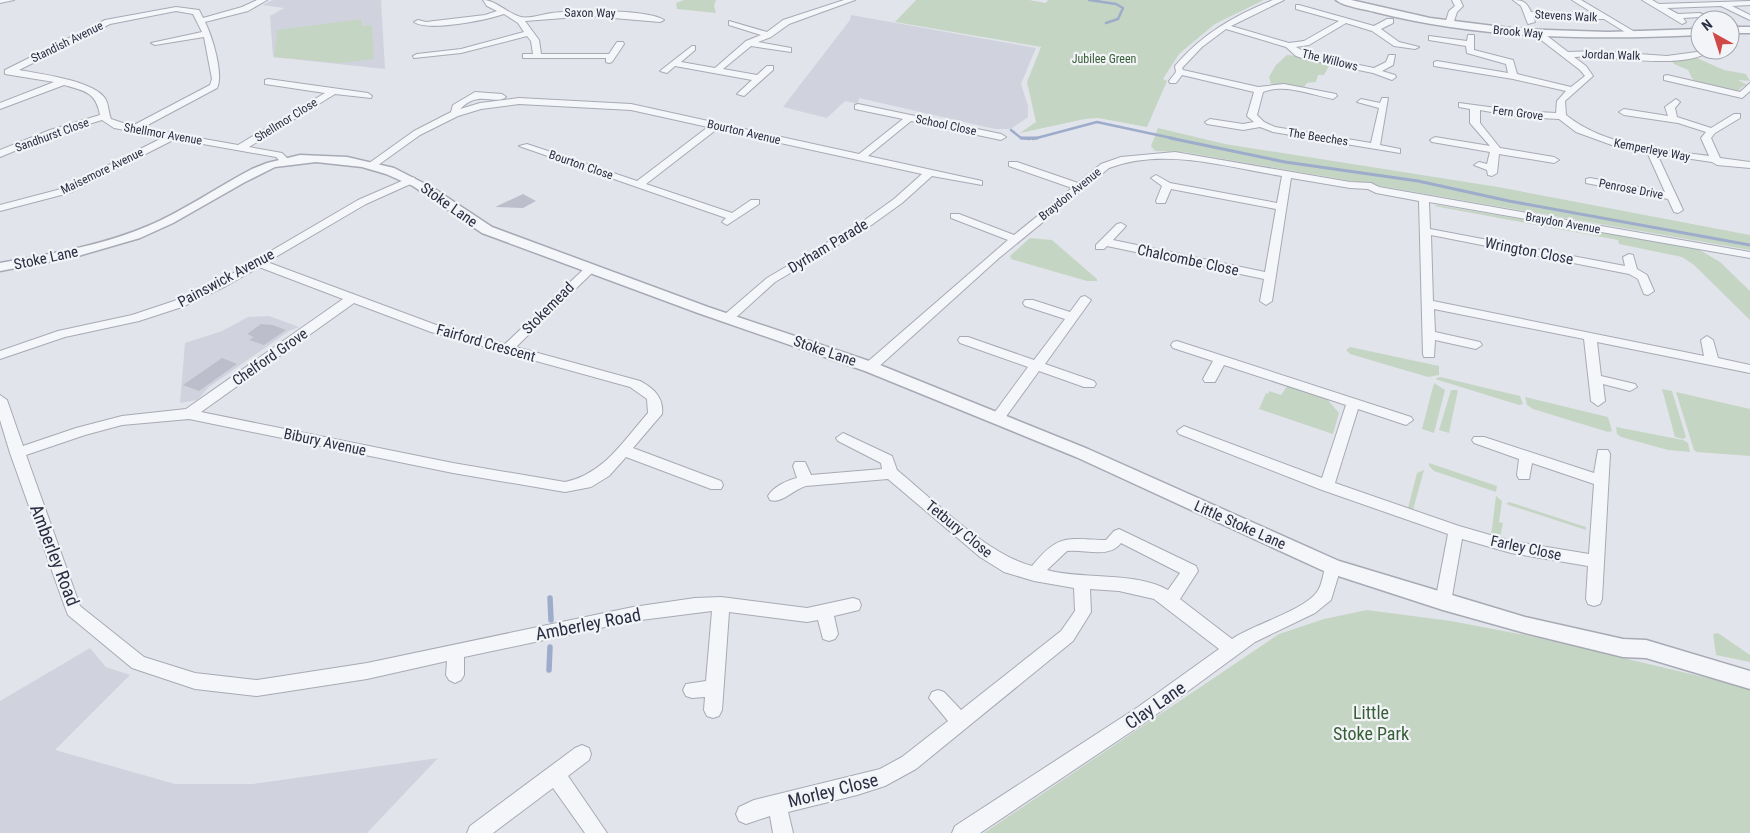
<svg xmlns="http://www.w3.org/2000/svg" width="1750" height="833" font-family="'Roboto Condensed',sans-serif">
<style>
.built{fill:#d0d3dd}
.green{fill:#c5d5c3}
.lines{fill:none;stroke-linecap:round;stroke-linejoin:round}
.stream-far2{stroke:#9daccb;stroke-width:2.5}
.stream-far1{stroke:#9daccb;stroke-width:3}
.stream{stroke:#9daccb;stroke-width:5.5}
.building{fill:#bcbfcb}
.minor-casing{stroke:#a7aab5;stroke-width:2}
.tertiary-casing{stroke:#a7aab5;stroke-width:3}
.minor{fill:#f5f6f9;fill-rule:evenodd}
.tertiary{fill:#f5f6f9;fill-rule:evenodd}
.labels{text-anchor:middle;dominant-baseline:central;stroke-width:4.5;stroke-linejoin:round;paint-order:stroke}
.far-street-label{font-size:12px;fill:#2a2f43;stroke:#f2f4f8}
.far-park-label{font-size:12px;fill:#385f37;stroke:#f2f4f8}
.street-label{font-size:15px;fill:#2a2f43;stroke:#f2f4f8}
.near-street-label{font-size:18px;fill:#2a2f43;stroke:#f2f4f8}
.near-park-label{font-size:18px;fill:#385f37;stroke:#f2f4f8}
</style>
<rect width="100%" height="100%" fill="#e2e4eb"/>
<g class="built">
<path d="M273,0h108l4,69 -112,-12 -3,-41 14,-8 -22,-3z"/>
<path d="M851,15l185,33 -15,36 7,22v11l-17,12h-16l-136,-31 -1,6 -13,-3 -18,17 -44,-11 67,-87z"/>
<path d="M269,316l30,11 -10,4 -80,56 -12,13 -17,3 5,-60 37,-12 26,-14z"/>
<path d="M90,648l16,19 24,8 -75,75 120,34h78l185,-26 -71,75h-367v-132z"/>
</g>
<g class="green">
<path d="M684,0h32l-2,6 2,7 -39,-4 -1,-6z"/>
<path d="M916,0h113l17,3 2,-3h216l-49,24 -36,30 -16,25 4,2 -20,46 -49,-9 -13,1 -65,14 16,-11 -9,-40 14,-35 -146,-25z"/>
<path d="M361,19l1,7 10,-1 2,34 -34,4 -66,-6 3,-27z"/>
<path d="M1287,55l13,1 30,8 -6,11h-6l-2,7 -9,1 -3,4 -33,-3 -2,-7 7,-12z"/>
<path d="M1697,58l27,12 22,4 4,7 -12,-1 9,5 -5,2 -5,5 -44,-12 -5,-10 -14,-6 -2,-3z"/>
<path d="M1158,128l67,16 273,43 252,48v15l-566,-98 -29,-1 -4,-5z"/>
<path d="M1437,205l261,44 22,13 30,29v29l-56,-55 -12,-8 -63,-13 -1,-4 -184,-34z"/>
<path d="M1030,238l22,2 45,39v2h-10l-76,-22 -1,-3z"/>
<path d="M1350,347l89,19v9l-11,2 -78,-23 -4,-4z"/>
<path d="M1440,377l80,19 3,8 -4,1 -84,-26z"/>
<path d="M1434,383l11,7 -11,43 -12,-4z"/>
<path d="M1288,385l38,13 13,15 -6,21 -74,-25 7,-16 2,1 1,-3 12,4z"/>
<path d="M1662,389l10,2 14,46 -3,2 -8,-2z"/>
<path d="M1451,390h7l-9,43 -10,-3z"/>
<path d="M1676,392l74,17v47l-53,-4 -3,-2z"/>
<path d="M1525,397l83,20 4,14 -4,1 -75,-23 -6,-4z"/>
<path d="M1616,427l67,13 5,3 2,9 -22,-2 -47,-13 -4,-3z"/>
<path d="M1429,463l68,23 -1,6 -62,-21 -5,-5z"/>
<path d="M1424,470l-11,40 -5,-2 9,-35z"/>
<path d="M1496,496l6,5 -3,21 4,1 -3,15 -9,-2z"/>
<path d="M1509,502l77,25v3l-80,-26z"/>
<path d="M1367,610l84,11 84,16 215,51v145h-766l295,-199 45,-15z"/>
<path d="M1718,633l32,22v7l-34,-7 -3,-21z"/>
</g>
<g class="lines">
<g class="stream-far2">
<path d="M1089,0l27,4 7,4 -5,11 -12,4"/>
<path d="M1011,130l10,8 9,1"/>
<path d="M1033,139l64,-17 79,17"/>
</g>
<g class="stream-far1">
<path d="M1021,138h16"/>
<path d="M1170,138l115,24 133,19 91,20 241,44"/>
</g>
<g class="stream">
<path d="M550,598l1,22"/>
<path d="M549,670l1,-23"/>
</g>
</g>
<g class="building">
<path d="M523,194l13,7 -13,7 -28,-1z"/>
<path d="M261,324l12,1 13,5 -22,15 -15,-5 5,-3 -7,-3z"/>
<path d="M222,358l15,6 -38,27 -16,-6z"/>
</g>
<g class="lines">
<defs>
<g id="minor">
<path d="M0,0h14l-14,3z"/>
<path d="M257,0h10l-19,11 -43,11c7,14 19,52 12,66l-75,40 96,17 87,-52 -60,-9v-4l3,-1 100,14 4,3 -1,2 -36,-4 -86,53 33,6 8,8 -2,2h-6l-6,-6 -101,-18 -106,54 -69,18v-6l61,-16 103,-52 -50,-9 -12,-8 -46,14 -56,23v-7l50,-20 50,-15c-4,-23 -15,-24 -36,-30l-64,24v-6l54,-21 -49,-8v-4l100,-50 71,-13 23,3 4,8 39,-11zM176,11l17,3 9,18 -51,11 4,2 49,-8 8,42 -2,6 -78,41 -21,-7c-3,-7 -2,-16 -7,-22 -14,-17 -64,-23 -85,-27l91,-46z"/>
<path d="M483,0c13,0 25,14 38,17 8,2 23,-3 31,-4 21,-3 96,-4 112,7l-4,2 -70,-6 -65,5 14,19 2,14h68l8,-12h6l1,2 -12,18 -3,1 -3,-1v-4h-83v-4h10l-2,-13 -4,-5 -66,17 -47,5 -1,-2 4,-2 44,-5 63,-17 -6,-9 -14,-9c-18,6 -75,18 -90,8l4,-2 8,2 59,-7 12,-4 -10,-5z"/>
<path d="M844,0h11l-66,24 -18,13 -13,5 33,6v4l-40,-6 -28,23 34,6 10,-9h6v4l-29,26 -7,-2 15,-14 -77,-14 -8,7 -7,-2 32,-25h3v4l-14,12 34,6 31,-27 15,-6 -32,-10v-4l38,11 16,-12z"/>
<path d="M1273,0h11l-53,26 58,17 15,-2 35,-20 -43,-12v-4h3l75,21 13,-7h6v4l-12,6 18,13 20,5 -4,2 -21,-3 -22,-15 -26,-8 -37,22 -13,2 14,8 64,13 12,-6 3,-7h6l-2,10 -11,6 13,4 1,2 -4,3 -19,-7 -68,-14 -9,-3 -10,-9 -60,-18 -24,18 -20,21 1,2 75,17 26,-3 52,10 1,2 -4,3c-21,-4 -49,-16 -70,-7l-6,23 7,7 11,5 96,16 8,-35 -22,-6 4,-3 19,4 2,-5h6l-8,47 20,4v4l-127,-21 -13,-5 -17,3 -36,-6 -2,-2 5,-3 33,5 11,-2 -7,-6 7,-24 -72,-17 -6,8h-6l-1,-2 7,-9 -1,-6c27,-32 60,-51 98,-66z"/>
<path d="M1452,0h8l3,6 -6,6 -4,12 -4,2 -4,-2 4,-13 6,-5z"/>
<path d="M1513,0c11,0 14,3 18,12l65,3 -24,-15h9l59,35 -7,2 -29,-18h-50l-21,-2 2,5 -7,2 -7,-18z"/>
<path d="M1642,0h10l7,4 91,-3v4l-18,1 18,9v5l-29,-14 -54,2 11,6 22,-1 4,2 -4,2 -17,1 3,4 -4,2z"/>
<path d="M1536,32h6l26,20 28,-1 71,5 44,-6c-26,22 -103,4 -137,7l12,9 7,10 -28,25 1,14c40,32 94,34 143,41l-8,-18 5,-6 -28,-9 -54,-8 -5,-3 5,-3 44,7 -3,-9 11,-8 4,3 -5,6 2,9 34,11 23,-14h6v4l-25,15 -4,5 9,20 30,4v6l-33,-3 -5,-3 -55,-8 26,56 -5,3 -4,-1 -6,-13 -82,-16v-4l4,-1 75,14 -18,-40 -27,-4 -44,-16 -17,-13 -40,-2 -39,-7v13l20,25 54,9 5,3 -5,3 -55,-9 -2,19 -5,3 -4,-1 -1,-5 -13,-5 5,-3 8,2 3,-12 -58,-10 -2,-2 5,-3 55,9 -20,-23v-14l-11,-2v-4l60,8 37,2 1,-12 9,-10 -53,-12 -79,-13v-4l3,-1 71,12 -2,-9 -39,-11 -1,-7 -37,-6v-4l38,5 1,-6h6v15l39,10 4,14 54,13 14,-11 -5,-6 -44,-34z"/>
<path d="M1667,75l73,17 10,-9v8l-8,7 -78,-18v-4z"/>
<path d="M475,92l27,2 4,3c-12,9 -26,-8 -46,12l20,-6 39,-5 112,6 228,50 44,-35 -48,-10v-4l3,-1 143,30 5,3 -5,3 -90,-19 -43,35 114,25v4l-50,-9 -30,27 -32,23 -95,56 -43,39 -4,1 -6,-4 2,-3 43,-37 95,-56 32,-23 28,-25 -205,-45 -71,55 86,29 19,-13h8v4l-32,21 -5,-3 4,-4 -207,-72 8,-2 110,37 71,-54 -77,-17 -112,-6 -38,5 -23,7 -38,19 -46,33 -9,-2 49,-35 37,-19 2,-7z"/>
<path d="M1175,152l175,30 21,1 8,4 371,65v6l-321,-56 1,27 195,37 -2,-9 6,-3 4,1 4,14 10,6 7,16 -6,4 -4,-1 -6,-15 -9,-5 -198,-39 2,66 271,55 -3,-16 6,-4 6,4 5,18 32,7v8l-153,-31 4,34 34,8 2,3 -7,4 -27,-7 2,17 -7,5 -7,-5 -7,-62 -150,-30 1,23 45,10 2,3 -6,4 -41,-9 -1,17h-10l-1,-3 -4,-153 -43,-8 -8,-4 -18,-1 -59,-10 -19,123 -6,4 -6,-4 4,-22 -157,-33 -3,3h-8v-4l21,-21 4,-1 5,3 -13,14 152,32 11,-63 -105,-20 -6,14h-8l-1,-2 6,-15 -11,-8 5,-3 14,8 107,20 5,-27c-57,-9 -117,-29 -173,-8l-110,90 -124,112h-10l-2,-3 2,-3 143,-124 -57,-22v-4h8l55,21 58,-47 -63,-22v-4h8l61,21 23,-19 20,-7z"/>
<path d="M411,177l4,1v4l-49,22 -99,58 172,64 66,18 81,-77h8v4l-78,76 124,34c13,7 24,16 22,33l-29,34 88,33 2,4 -2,4h-10l-85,-32 -17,19 -18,11 -26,5 -112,-19 -264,-54 -67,6 -37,10 -59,20 54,151 64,51 51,16 62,7 110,-17 266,-56 62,-9 26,-1 86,11 46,-10 6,2 2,5 -2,5 -25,6 4,18 -3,5 -6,2 -6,-2 -5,-19 -11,2 -78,-10 -7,98 -3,6 -6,2 -6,-2 -3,-6 1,-13 -13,1 -6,-2 -3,-6 3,-6 20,-3 6,-70 -79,10 -169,36v18l-3,5 -6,3 -6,-3 -3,-5 1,-14 -80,18 -110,17 -62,-7 -63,-21 -64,-53 -2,-5 -56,-157 -10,-33v-25l7,5 16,46 53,-18 46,-12 64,-7 157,-110 -84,-32 -33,19 -44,21 -43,14 -74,16 -65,22v-8l58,-20 74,-16 42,-14 44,-19 140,-82zM354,303l77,29 199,55 17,12 1,14c-25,28 -44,61 -83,69l-112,-19 -252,-51z"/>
<path d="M1085,296l6,4 -46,64 49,17 2,3 -2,3h-10l-45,-16 -37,51h-10l-2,-3 2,-3 36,-49 -68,-24 -2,-3 2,-3h8l66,23 31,-41 -40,-13 -2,-3 2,-3h8l37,12 11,-15z"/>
<path d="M1177,341l234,76 2,3 -7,5 -48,-16 -23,74 124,43 52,15 78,13 5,-70 -62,-21 -3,16h-10l-2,-4 2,-16 -45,-16 -2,-3 2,-3h10l110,36 4,-23h10l2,4 -8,145 -2,5 -6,2 -6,-2 -2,-5 2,-33 -77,-13 -49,-14 -11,63 -2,5 -6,2 -6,-2 -2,-5 13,-68 -126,-44 -143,-56 -2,-3 7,-5 5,2 133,50 24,-73 -122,-40 -9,17h-10l-2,-3 10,-18 -40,-13 -2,-3 2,-3z"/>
<path d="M843,433l49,23 5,14c38,31 89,84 135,96 27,-33 34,-27 74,-26l8,-9 5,-2 77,37 2,5 -18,28 52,40c22,-15 71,-28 85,-47 6,-8 6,-21 10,-30l6,-1 6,1 2,5 -10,33 -16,13 -60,29 -105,77 -170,114h-28l3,-7 183,-119 81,-58 -65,-50 -35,-8 -29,-2 1,23 -18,29 -157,128 -31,17 -28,9 -69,17 5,21h-20l-3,-17 -24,8 -7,-3 -3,-7 3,-7 15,-7 126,-31 22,-12 46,-36 -19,-23 3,-6 6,-2 6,2 17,18 100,-79 14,-20 -1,-23 -40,-7 -30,-9 -24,-15 -92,-78 -82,7c-12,3 -24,18 -36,14l-2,-4c5,-9 19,-16 29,-18l-4,-12 2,-4h10l6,13 71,-6 -1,-6 -43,-22 -2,-3zM1121,543l59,30 -12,17c-34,-19 -84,-10 -121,-20l20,-19c18,-2 42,8 54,-8z"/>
<path d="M582,745l7,3 2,6 -2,6 -21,16 39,57h-22l-32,-45 -60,45h-26l3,-7 105,-78z"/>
</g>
<g id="tertiary">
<path d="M1336,0h15l79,18 88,11 90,3 92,-3v6c-109,5 -219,4 -325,-23 -11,-3 -30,-5 -39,-12z"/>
<rect x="1730" y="27" width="20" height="6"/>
<path d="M300,155l47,2 47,11 39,20 59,39 216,80 167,56 213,86 251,112 186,56 98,22 23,1 104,31v18l-104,-31 -23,-1 -98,-24 -82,-23 -117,-38 -250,-115 -211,-86 -167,-58 -216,-80 -69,-47 -27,-12 -24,-7 -46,-5 -41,5 -30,15 -72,41 -33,15 -62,18 -78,15v-8c50,-9 101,-17 148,-37 36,-15 69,-39 104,-57l15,-6z"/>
</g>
</defs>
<use href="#minor" class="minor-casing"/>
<use href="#tertiary" class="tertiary-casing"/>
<use href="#minor" class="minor"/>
<use href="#tertiary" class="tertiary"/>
</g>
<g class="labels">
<g class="far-street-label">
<text transform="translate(590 13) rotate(1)">Saxon Way</text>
<text transform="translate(1566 16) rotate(3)">Stevens Walk</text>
<text transform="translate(1518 32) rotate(5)">Brook Way</text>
<text transform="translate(67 42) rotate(-26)">Standish Avenue</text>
<text transform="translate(1611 55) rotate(2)">Jordan Walk</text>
<text transform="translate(1330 60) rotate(14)">The Willows</text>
<text transform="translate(1518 113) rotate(7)">Fern Grove</text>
<text transform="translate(286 120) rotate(-32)">Shellmor Close</text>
<text transform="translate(946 125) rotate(12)">School Close</text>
<text transform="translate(744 132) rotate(13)">Bourton Avenue</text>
<text transform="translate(163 134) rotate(10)">Shellmor Avenue</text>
<text transform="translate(52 135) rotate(-20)">Sandhurst Close</text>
<text transform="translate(1318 137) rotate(9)">The Beeches</text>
<text transform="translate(1652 150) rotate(11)">Kemperleye Way</text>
<text transform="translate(581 165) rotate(19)">Bourton Close</text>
<text transform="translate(102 171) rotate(-26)">Maisemore Avenue</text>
<text transform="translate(1631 189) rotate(11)">Penrose Drive</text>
<text transform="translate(1070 194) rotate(-39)">Braydon Avenue</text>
<text transform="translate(1563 223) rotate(10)">Braydon Avenue</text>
</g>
<g class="far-park-label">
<text x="1104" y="59">Jubilee Green</text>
</g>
<g class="street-label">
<text transform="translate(449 205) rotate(35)">Stoke Lane</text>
<text transform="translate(828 246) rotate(-31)">Dyrham Parade</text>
<text transform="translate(1529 251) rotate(11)">Wrington Close</text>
<text transform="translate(46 258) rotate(-12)">Stoke Lane</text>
<text transform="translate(1188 260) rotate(12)">Chalcombe Close</text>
<text transform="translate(226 278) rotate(-28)">Painswick Avenue</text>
<text transform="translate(548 308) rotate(-45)">Stokemead</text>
<text transform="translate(486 343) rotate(16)">Fairford Crescent</text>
<text transform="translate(825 351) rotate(19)">Stoke Lane</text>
<text transform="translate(270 357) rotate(-35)">Chelford Grove</text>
<text transform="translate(325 442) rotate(12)">Bibury Avenue</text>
<text transform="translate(1240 525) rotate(24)">Little Stoke Lane</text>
<text transform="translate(959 529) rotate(39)">Tetbury Close</text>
<text transform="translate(1526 548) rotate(12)">Farley Close</text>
</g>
<g class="near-street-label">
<text transform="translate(55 555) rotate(69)">Amberley Road</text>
<text transform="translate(588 624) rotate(-11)">Amberley Road</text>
<text transform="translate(1155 705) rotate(-35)">Clay Lane</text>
<text transform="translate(833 790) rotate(-14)">Morley Close</text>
</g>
<g class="near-park-label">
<text x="1371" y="712">Little<tspan x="1371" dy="21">Stoke Park</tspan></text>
</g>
</g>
<g transform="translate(1715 35) rotate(321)"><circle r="24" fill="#f2f4f8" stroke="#a2a5b0"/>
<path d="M0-4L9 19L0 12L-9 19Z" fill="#d04847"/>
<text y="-8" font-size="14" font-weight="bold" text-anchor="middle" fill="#2a2f43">N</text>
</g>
</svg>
